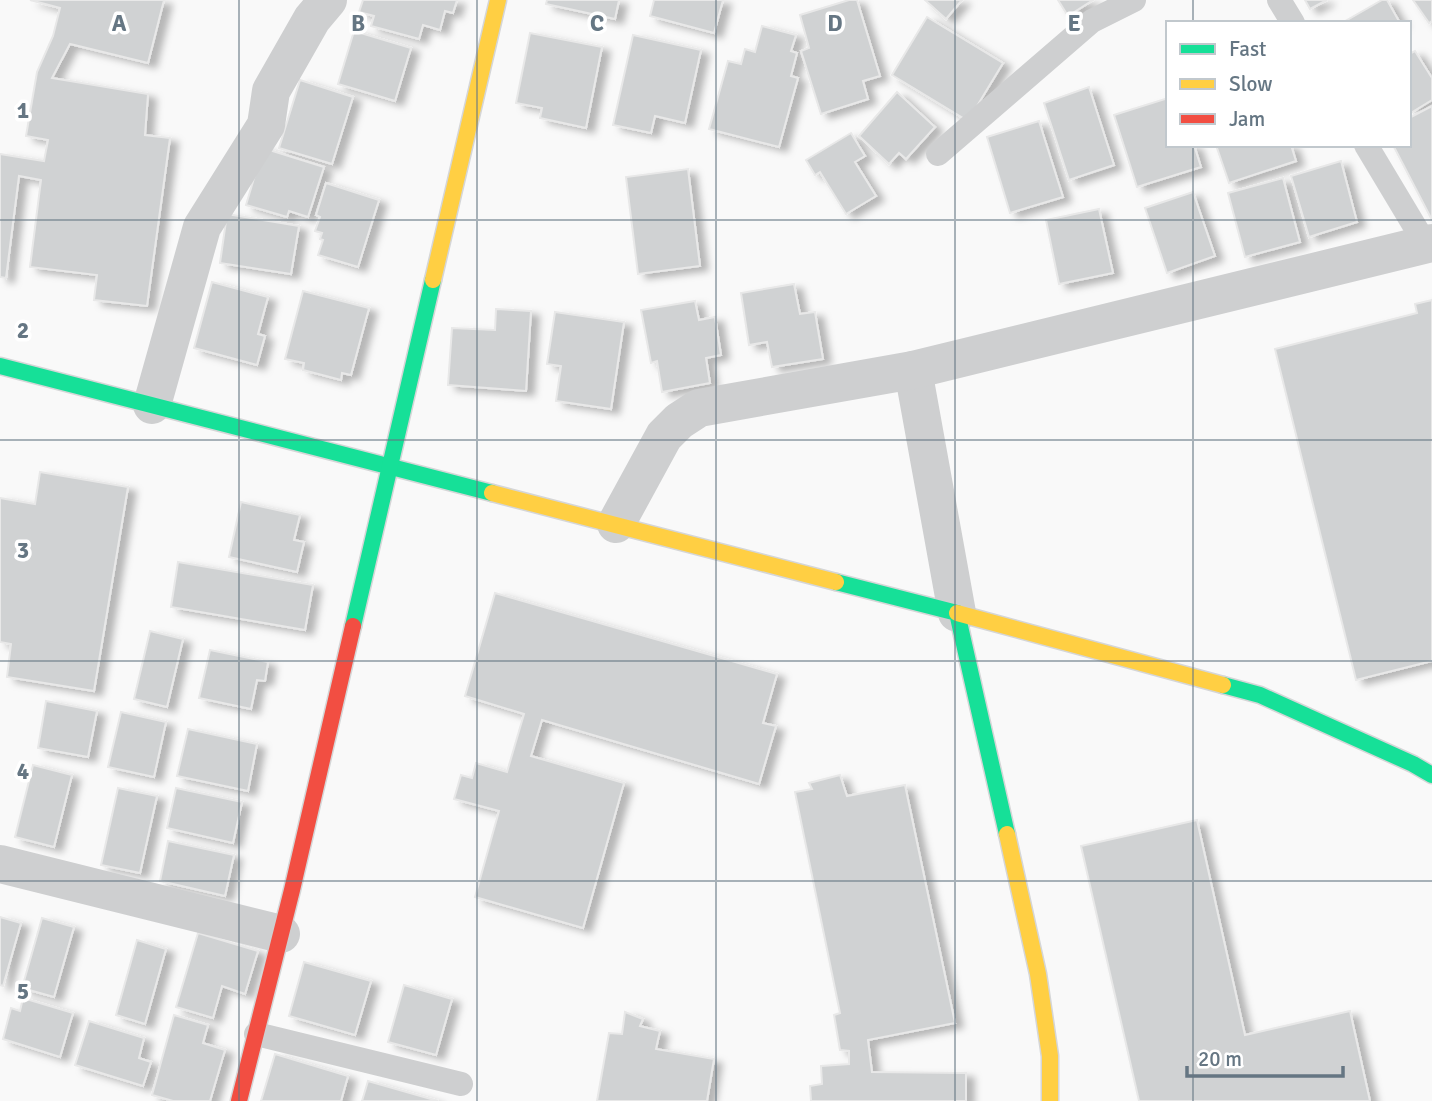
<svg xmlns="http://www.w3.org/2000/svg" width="1432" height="1101" font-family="Signika,sans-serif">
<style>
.building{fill:#d0d2d3;stroke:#e8e8e8;stroke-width:2;filter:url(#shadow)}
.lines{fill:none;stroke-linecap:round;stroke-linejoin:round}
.fast-casing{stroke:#d5d6d7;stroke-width:19}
.slow-casing{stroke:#d5d6d7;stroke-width:19}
.jam-casing{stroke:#d5d6d7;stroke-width:19}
.lane{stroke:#cecfd0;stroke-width:24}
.street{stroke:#cecfd0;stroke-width:38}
.fast{stroke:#16e098;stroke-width:16}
.slow{stroke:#ffcf43;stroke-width:16}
.jam{stroke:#f24e42;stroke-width:16}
.grid{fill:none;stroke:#657683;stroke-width:2;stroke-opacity:0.55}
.grid-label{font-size:23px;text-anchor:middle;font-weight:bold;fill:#657683;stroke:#fff;stroke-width:7;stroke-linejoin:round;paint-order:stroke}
</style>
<defs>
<filter id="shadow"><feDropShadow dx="8" dy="4.5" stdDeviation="3.5" flood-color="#0004"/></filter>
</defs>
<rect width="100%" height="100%" fill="#f9f9f9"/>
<g class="building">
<path d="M30,0h134l-16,63 -78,-19 -18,34 96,16 -3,41 25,3 -23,168 -53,-6 3,-25 -67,-8 11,-87 -22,-4 -13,102 -6,-1v-123l44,7 4,-21 -22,-4 11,-64 16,-36 7,-28z"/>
<path d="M363,0h94l-4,13 -8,-2 -5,19 -17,-5 -4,14 -48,-13 3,-10 -15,-4z"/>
<path d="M547,0h72l-4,19 -69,-15z"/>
<path d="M654,0h69l-9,33 -64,-17z"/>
<path d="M849,0h8l23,76 -17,5 5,18 -47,15 -20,-63 8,-3 -9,-33z"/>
<path d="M925,0h37l-16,19z"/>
<path d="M1058,0h35l-25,16z"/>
<path d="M1305,0h22l-17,9z"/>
<path d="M1382,0h5l13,23h-58z"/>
<path d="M1413,0h19v21l-3,2z"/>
<path d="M927,17l76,46 -35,58 -76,-46z"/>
<path d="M762,26l34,9 -5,16 6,2 -6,23 7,2 -19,69 -70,-18 19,-68 13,3 4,-15 10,3z"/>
<path d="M354,31l57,17 -16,53 -57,-17z"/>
<path d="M530,33l72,14 -16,81 -46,-10 2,-10 -26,-5z"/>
<path d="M633,35l68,15 -16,73 -30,-7 -4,17 -38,-8z"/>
<path d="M1415,51l17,27v22l-23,14v-60z"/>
<path d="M300,80l53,17 -21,67 -53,-16z"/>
<path d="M1089,87l25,78 -45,15 -25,-77z"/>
<path d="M897,92l38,35 -29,32 -7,-6 -10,11 -30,-28z"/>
<path d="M1168,98v47h26l7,22 -64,20 -23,-72z"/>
<path d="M1432,106v114l-39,-75h16v-27z"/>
<path d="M1039,121l24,76 -53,16 -23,-76z"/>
<path d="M851,133l14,23 -10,6 21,34 -30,18 -26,-42 -5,3 -9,-15z"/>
<path d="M1216,145h75l5,16 -67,22z"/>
<path d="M263,148l61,19 -16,50 -19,-6 -2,6 -41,-12z"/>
<path d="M1341,161l16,61 -48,15 -18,-61z"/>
<path d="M688,169l12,97 -62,8 -12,-97z"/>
<path d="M1283,178l17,64 -55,15 -17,-64z"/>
<path d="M326,183l53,17 -21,67 -40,-12 5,-15 -3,-1 2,-6 -7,-2 5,-14 -4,-2z"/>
<path d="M1193,192l22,64 -48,17 -22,-65z"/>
<path d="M1099,209l14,64 -54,11 -13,-64z"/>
<path d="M227,214l72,12 -8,48 -71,-11z"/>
<path d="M212,282l56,15 -10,37 7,2 -8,29 -63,-17z"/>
<path d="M794,284l6,30 15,-2 8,47 -51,8 -5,-25 -18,3 -8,-52z"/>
<path d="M303,291l66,17 -18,67 -9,-2 -1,7 -38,-10 1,-7 -19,-4z"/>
<path d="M1432,300v361l-76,19 -81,-331 142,-36 -2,-9z"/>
<path d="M695,301l4,19 16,-3 6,38 -15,3 4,25 -48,9 -5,-31 -6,2 -10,-53z"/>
<path d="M496,309l35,2 -5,80 -78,-6 4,-57 43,2z"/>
<path d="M555,312l69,10 -13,87 -55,-8 5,-35 -14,-2z"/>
<path d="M40,472l88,15 -34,204 -87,-14 4,-33 -11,-2v-144l35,6z"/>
<path d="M241,502l59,13 -6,25 10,2 -7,30 -68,-15z"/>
<path d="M178,562l135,23 -8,45 -134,-23z"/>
<path d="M495,593l282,81 -14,49 13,3 -17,58 -217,-64 -11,36 93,27 -41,145 -108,-31 24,-86 -45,-12 7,-24 11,3 4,-15 31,9 17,-58 -59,-18z"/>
<path d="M150,631l33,8 -16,68 -33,-8z"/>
<path d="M210,650l58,12 -3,19 -8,-1 -6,29 -52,-11z"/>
<path d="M46,701l51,10 -9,46 -50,-9z"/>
<path d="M121,712l45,10 -12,55 -46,-10z"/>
<path d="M188,729l69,15 -9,47 -71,-15z"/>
<path d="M33,765l39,10 -18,72 -39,-10z"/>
<path d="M840,775l7,21 58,-11 50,238 -87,17 4,32 94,1v28h-155l-1,-15 12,-2 -1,-18 28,-2v-13l-9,-1 -6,-35 6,-2 -45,-221 17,-3 -3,-6z"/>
<path d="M118,788l39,8 -17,77 -39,-8z"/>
<path d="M176,788l66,14 -9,41 -66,-15z"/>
<path d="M1197,820l48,215 105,-24 20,90h-231l-58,-255z"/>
<path d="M168,841l66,14 -9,41 -65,-15z"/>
<path d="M0,917l21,6 -18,63 -3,-1z"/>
<path d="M42,918l32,9 -20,70 -32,-9z"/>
<path d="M198,933l60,18 -13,43 -23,-8 -9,32 -37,-11z"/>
<path d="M137,940l29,9 -21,75 -29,-9z"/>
<path d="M304,962l67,19 -16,54 -66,-19z"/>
<path d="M404,985l48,14 -16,56 -48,-13z"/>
<path d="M23,998l50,15 -13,44 -57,-18 8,-31 9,3z"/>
<path d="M625,1012l18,7 -3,7 20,5 -4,18 58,10 -7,42h-110l12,-68 13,1z"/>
<path d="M174,1015l34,10 -5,18 22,7 -15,51h-37l-21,-6z"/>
<path d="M89,1021l55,17 -5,20 12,4 -8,24 -68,-21z"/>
<path d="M275,1054l73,22 -7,25h-80z"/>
<path d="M368,1081l70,20h-76z"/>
</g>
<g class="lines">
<defs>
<g id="fast">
<path d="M0,366l492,127"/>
<path d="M836,582l121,31 50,221"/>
<path d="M353,626l80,-346"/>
<path d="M1223,685l37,10 153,69 19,11"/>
</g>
<g id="slow">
<path d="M433,280l65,-280"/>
<path d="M492,493l344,89"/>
<path d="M957,613l266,72"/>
<path d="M1007,834l31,140 12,82v45"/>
</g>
<path id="jam" d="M239,1101l53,-211 61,-264"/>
</defs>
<use href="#fast" class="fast-casing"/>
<use href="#slow" class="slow-casing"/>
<use href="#jam" class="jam-casing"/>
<g class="lane">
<path d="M1279,0l14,23"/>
<path d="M1366,145l60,100"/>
<path d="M938,154l154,-133 42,-21"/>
<path d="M256,1034l205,50"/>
</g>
<g class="street">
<path d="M913,370l44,243"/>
<path d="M152,405l50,-178 64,-102 5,-34 41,-72 16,-19"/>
<path d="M616,524l48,-88 15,-15 20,-13 214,-38 519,-127"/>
<path d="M0,864l281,70"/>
</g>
<use href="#fast" class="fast"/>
<use href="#slow" class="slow"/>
<use href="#jam" class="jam"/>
</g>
<path class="grid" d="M239,0v1101M477,0v1101M716,0v1101M955,0v1101M1193,0v23M1193,145v956M0,220h1432M0,440h1432M0,661h1432M0,881h1432"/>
<g class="grid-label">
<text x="119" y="31">A</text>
<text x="358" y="31">B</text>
<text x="597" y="31">C</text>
<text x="835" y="31">D</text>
<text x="1074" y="31">E</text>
<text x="23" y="118">1</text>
<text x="23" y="338">2</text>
<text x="23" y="558">3</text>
<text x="23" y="779">4</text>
<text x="23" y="999">5</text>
</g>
<rect x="1166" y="21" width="245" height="126" fill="#ffffff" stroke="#c1c8cd" stroke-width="2"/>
<rect x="1180" y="44" width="35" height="10" fill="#16e098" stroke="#c1c8cd" stroke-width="2"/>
<text x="1229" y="56" font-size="21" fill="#657683">Fast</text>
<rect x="1180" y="79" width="35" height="10" fill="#ffcf43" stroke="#c1c8cd" stroke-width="2"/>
<text x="1229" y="91" font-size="21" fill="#657683">Slow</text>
<rect x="1180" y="114" width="35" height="10" fill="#f24e42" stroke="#c1c8cd" stroke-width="2"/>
<text x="1229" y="126" font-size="21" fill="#657683">Jam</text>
<path d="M1187 1066v10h156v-10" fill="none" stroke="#657683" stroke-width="3.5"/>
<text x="1198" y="1066" font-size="21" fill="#657683" stroke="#ffffff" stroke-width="5" paint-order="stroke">20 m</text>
</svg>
